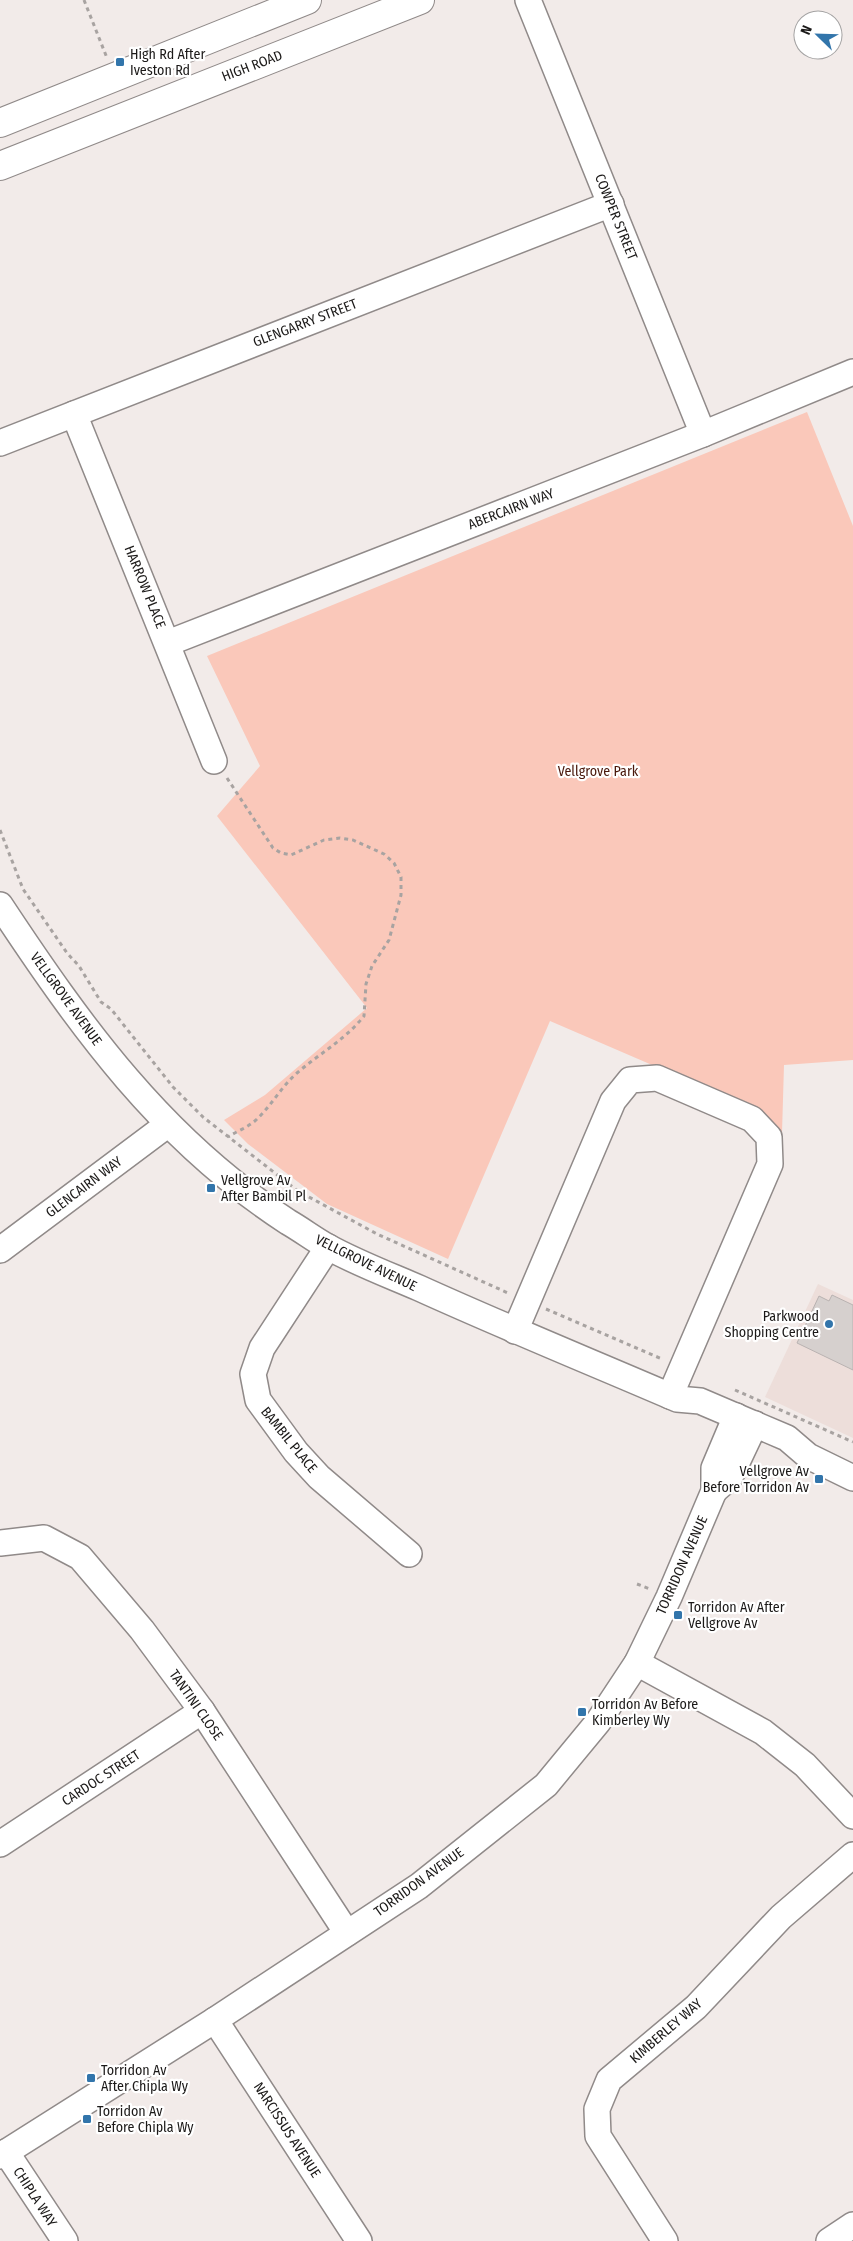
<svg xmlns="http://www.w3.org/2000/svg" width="853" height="2241" font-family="'Fira Sans Condensed',sans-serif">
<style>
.built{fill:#eddeda}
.green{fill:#fac8ba}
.building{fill:#d6d0ce;stroke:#b9b2b1}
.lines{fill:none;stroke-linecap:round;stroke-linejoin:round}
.minor-casing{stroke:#908a89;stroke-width:28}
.major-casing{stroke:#908a89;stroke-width:30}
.path{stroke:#a8a3a1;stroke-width:3;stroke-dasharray:4 4;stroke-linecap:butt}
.minor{stroke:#fff;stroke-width:25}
.major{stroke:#fff;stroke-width:28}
.poi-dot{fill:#3275ab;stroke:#fff;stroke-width:2}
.labels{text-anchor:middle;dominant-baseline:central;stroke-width:4.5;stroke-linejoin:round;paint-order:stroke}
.poi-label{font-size:14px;fill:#1b1918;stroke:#fff;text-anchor:start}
.street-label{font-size:14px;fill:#1b1918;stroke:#fff}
.park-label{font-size:14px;fill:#49180b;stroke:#fff}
</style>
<rect width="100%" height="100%" fill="#f2ebe9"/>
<path class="built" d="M818,1284l35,16v138l-88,-41z"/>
<path class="green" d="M807,412l46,114v534l-69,5 -2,68 -16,-19 -216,-93 -102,238 -121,-55 -79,-60 -24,-24 41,-25 102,-87 -150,-192 43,-50 -53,-110z"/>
<path class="building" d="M832,1295l21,10v65l-56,-27 22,-47 10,5z"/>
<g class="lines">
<defs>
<g id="minor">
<path d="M528,0l175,434"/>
<path d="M74,414l140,347"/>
<path d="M0,443l611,-239"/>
<path d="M168,643l535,-209 150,-62"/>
<path d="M0,905c82,124 162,235 288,317 14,8 27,18 40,25 29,16 61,28 91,41 86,39 172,74 258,111l23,2 87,37 21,18 45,22"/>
<path d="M328,1247l-66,101 -9,26 5,26 38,52 23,25 90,77"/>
<path d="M0,1250l167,-125"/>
<path d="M515,1331l98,-230 17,-21 27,-2 95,41 17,18 1,27 -100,232"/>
<path d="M714,1491l16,-14 25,-53"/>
<path d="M0,1543l44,-5 36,19 62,73 60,81 145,222"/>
<path d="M637,1663l126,69 42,33 48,51"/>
<path d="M0,1844l202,-133"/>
<path d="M215,2020l144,221"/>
<path d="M6,2152l59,89"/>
<path d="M0,2156l215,-136 204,-134 127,-101 52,-63 39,-59 32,-66 45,-106v-23l22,-52"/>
<path d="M665,2241l-67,-105 -1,-27 12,-29 87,-73 85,-90 72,-62"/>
<path d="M829,2241l24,-16"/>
</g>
<g id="major">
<path d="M0,123l307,-123"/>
<path d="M0,166l420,-166"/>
</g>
</defs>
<use href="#minor" class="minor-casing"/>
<use href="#major" class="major-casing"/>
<g class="path">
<path d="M84,0l23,58"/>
<path d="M227,778l46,70 8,5 10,2 33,-15 16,-2 13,2 31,14 10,9 7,14v18l-12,45 -17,26 -6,18 -2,32c-19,24 -44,37 -67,57 -16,14 -25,32 -40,46 -8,8 -20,12 -29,18"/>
<path d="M0,830l23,59 44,64 12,13 22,36 10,7 62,78 30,30 95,74 79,43 131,59"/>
<path d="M546,1309l116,50"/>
<path d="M735,1390l118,52"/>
<path d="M637,1584l13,5"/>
</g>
<use href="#minor" class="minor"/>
<use href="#major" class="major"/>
</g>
<g class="poi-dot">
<rect x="115" y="57" width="10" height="10" rx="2.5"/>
<rect x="206" y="1183" width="10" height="10" rx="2.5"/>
<circle cx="829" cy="1324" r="5"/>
<rect x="814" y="1474" width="10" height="10" rx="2.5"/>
<rect x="673" y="1610" width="10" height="10" rx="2.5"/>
<rect x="577" y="1707" width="10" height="10" rx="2.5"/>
<rect x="86" y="2073" width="10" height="10" rx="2.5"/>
<rect x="82" y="2114" width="10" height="10" rx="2.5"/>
</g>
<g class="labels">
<g class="poi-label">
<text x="130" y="54">High Rd After<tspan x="130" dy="16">Iveston Rd</tspan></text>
<text x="221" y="1180">Vellgrove Av<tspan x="221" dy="16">After Bambil Pl</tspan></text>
<text x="819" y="1316" text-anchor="end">Parkwood<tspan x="819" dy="16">Shopping Centre</tspan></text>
<text x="809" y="1471" text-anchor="end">Vellgrove Av<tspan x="809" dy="16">Before Torridon Av</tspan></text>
<text x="688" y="1607">Torridon Av After<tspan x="688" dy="16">Vellgrove Av</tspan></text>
<text x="592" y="1704">Torridon Av Before<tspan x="592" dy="16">Kimberley Wy</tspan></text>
<text x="101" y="2070">Torridon Av<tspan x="101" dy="16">After Chipla Wy</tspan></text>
<text x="97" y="2111">Torridon Av<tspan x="97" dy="16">Before Chipla Wy</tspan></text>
</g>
<g class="street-label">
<text transform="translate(252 66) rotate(-21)">HIGH ROAD</text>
<text transform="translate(616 217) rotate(68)">COWPER STREET</text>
<text transform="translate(305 323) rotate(-21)">GLENGARRY STREET</text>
<text transform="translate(511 509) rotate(-21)">ABERCAIRN WAY</text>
<text transform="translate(145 587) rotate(68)">HARROW PLACE</text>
<text transform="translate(66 999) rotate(54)">VELLGROVE AVENUE</text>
<text transform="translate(84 1187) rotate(-37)">GLENCAIRN WAY</text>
<text transform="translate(366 1263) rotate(26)">VELLGROVE AVENUE</text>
<text transform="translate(289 1440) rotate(51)">BAMBIL PLACE</text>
<text transform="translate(682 1565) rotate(-66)">TORRIDON AVENUE</text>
<text transform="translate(196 1705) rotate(55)">TANTINI CLOSE</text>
<text transform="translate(101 1778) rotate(-33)">CARDOC STREET</text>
<text transform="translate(419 1882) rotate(-36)">TORRIDON AVENUE</text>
<text transform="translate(666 2031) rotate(-41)">KIMBERLEY WAY</text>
<text transform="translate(287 2130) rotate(57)">NARCISSUS AVENUE</text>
<text transform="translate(35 2197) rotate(57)">CHIPLA WAY</text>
</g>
<g class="park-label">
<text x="598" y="771">Vellgrove Park</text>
</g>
</g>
<g transform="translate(818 35) rotate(293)"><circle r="24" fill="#ffffff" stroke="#a4a3a3"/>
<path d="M0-4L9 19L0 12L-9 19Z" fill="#3275ab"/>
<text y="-8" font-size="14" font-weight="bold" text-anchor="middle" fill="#1b1918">N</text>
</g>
</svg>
